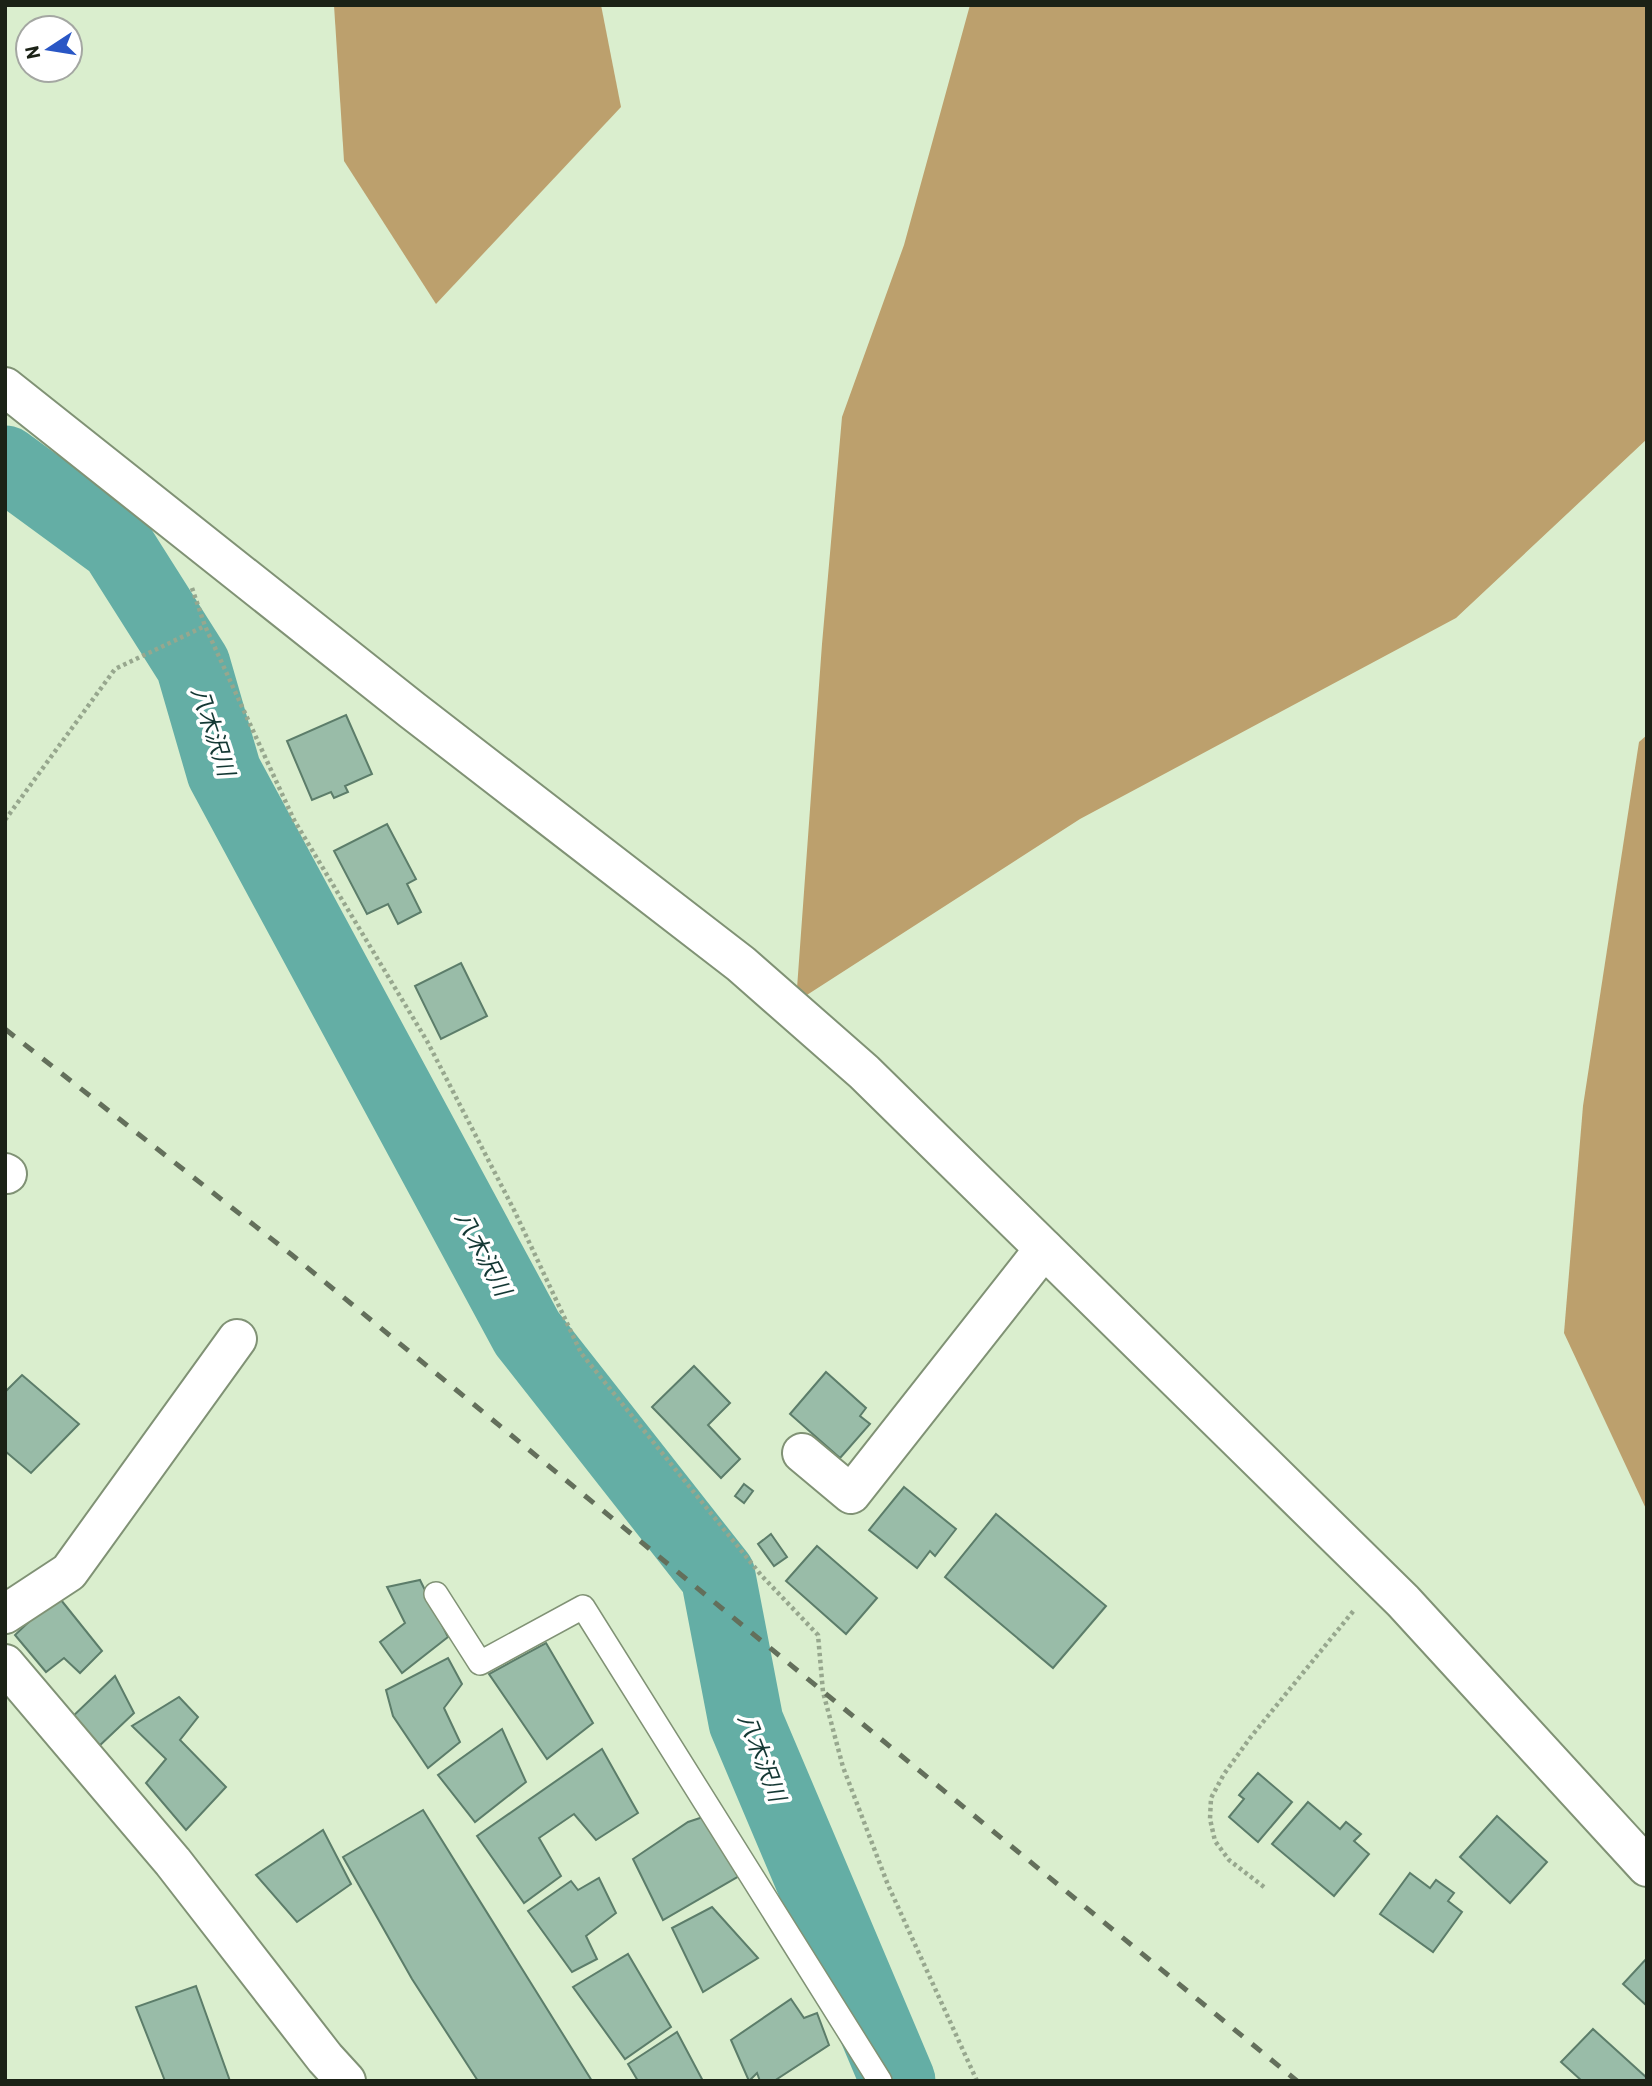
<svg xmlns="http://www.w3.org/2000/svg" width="1652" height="2086" font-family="Barlow,'Noto Sans JP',sans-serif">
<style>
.forest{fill:#bca06d}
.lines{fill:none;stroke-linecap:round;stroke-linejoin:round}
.river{stroke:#64aea5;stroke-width:75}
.building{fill:#99bca8;stroke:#5c7d6a;stroke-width:2}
.service-casing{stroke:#809275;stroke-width:26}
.minor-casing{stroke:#809275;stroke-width:42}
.tertiary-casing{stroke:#809275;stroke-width:42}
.path{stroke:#97a78e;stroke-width:4.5;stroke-dasharray:3.5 3.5;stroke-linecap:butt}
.service{stroke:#fff;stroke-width:23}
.minor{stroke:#fff;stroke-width:38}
.tertiary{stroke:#fff;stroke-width:38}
.rail{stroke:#636f5b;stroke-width:5;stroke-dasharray:12 12;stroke-linecap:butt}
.labels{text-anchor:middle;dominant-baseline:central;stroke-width:7;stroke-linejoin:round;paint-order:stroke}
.water-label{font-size:23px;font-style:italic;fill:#143834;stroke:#fff}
</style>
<rect width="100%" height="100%" fill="#daeece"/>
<g class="forest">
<path d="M334,5h267l20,102 -185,197 -92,-143z"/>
<path d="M970,5h677v434l-191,179 -376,201 -284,183 26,-358 20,-227 62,-172z"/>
<path d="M1647,735v776l-83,-178 19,-227 56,-364z"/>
</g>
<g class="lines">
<path class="river" d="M5,463l112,82 76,120 31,107 303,561 191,243 28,146 152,359"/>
</g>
<g class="building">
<path d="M346,715l26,59 -27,12 3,6 -14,6 -3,-6 -19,8 -25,-59z"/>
<path d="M387,824l29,55 -9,5 14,28 -23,12 -10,-20 -21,10 -33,-63z"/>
<path d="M461,963l26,53 -46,23 -26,-53z"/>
<path d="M694,1366l36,37 -22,22 32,34 -19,19 -69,-71z"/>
<path d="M826,1372l40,36 -6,8 10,8 -30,34 -50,-44z"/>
<path d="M22,1375l57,49 -48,49 -26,-22v-59z"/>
<path d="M744,1484l9,7 -9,12 -9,-7z"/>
<path d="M904,1487l52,42 -21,27 -5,-5 -13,17 -48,-38z"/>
<path d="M996,1514l110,92 -53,62 -108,-91z"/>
<path d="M771,1534l16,23 -13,9 -16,-22z"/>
<path d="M817,1546l60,52 -31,36 -60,-53z"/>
<path d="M420,1580l28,57 -46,36 -22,-31 25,-19 -18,-36z"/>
<path d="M57,1595l45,56 -22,22 -16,-15 -18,14 -31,-37z"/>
<path d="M546,1643l47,80 -46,36 -58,-85z"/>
<path d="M448,1658l14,26 -18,24 16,34 -32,26 -35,-52 -7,-26z"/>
<path d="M115,1676l19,37 -37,35 -27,-29z"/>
<path d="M179,1697l19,20 -18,23 46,47 -40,43 -40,-47 20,-24 -34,-33z"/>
<path d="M502,1729l24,53 -51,40 -37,-47z"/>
<path d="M602,1749l36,64 -42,27 -22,-26 -35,24 22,38 -37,27 -47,-67z"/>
<path d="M1258,1773l34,29 -34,40 -29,-25 15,-18 -5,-4z"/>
<path d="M1308,1802l32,27 6,-7 15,12 -7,7 15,13 -35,42 -62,-52z"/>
<path d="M423,1810l169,271h-114l-66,-102 -69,-122z"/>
<path d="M706,1816l33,60 -76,44 -30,-61 55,-37z"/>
<path d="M1497,1816l50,46 -37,41 -50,-46z"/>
<path d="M323,1830l28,54 -54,38 -41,-47z"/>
<path d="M1410,1873l20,15 6,-8 18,13 -6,8 14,11 -29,40 -53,-38z"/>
<path d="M599,1878l17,35 -30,23 11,23 -25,13 -44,-61 43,-30 7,9z"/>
<path d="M712,1907l46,51 -55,34 -31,-64z"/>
<path d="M628,1954l43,73 -46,32 -52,-72z"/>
<path d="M1647,1958v48l-24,-22z"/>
<path d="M196,1986l34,95h-65l-29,-74z"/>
<path d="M791,1999l13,19 13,-5 12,32 -55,36h-14l-3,-8 -8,8 -18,-41z"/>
<path d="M1593,2029l54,49v3h-65l-21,-19z"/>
<path d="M677,2032l26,49h-65l-10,-17z"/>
</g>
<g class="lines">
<defs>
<path id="service" d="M436,1594l44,69 103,-56 297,474"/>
<g id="minor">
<path d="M5,1173l2,1"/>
<path d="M802,1453l49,41 193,-245"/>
<path d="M5,1614l64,-42 168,-233"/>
<path d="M5,1664l168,198 152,196 21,23"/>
</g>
<path id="tertiary" d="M5,387l407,323 329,254 123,108 539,529 244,266"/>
</defs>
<use href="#service" class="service-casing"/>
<use href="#minor" class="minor-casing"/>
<use href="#tertiary" class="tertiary-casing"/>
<g class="path">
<path d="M192,588l13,38 89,194 133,221 87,169 67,143 180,222 57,60 5,57 20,75 45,118 89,196"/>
<path d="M5,820l110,-151 90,-43"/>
<path d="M1264,1887l-35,-27 -14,-19 -5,-22 1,-21 13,-24 26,-36 105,-129"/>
</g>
<use href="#service" class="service"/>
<use href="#minor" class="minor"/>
<use href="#tertiary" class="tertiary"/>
<path class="rail" d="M5,1029l287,226 1005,826"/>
</g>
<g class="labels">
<g class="water-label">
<text transform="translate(214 731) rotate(72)">八木沢川</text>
<text transform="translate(484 1253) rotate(62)">八木沢川</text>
<text transform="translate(763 1757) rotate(69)">八木沢川</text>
</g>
</g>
<rect width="1652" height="2086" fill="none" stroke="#1b2216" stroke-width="14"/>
<g transform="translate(49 49) rotate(258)"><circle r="33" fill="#ffffff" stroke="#a4a7a2" stroke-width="2"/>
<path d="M0-5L12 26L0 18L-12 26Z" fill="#2956c5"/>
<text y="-10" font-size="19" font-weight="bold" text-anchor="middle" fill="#1b2216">N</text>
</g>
</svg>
